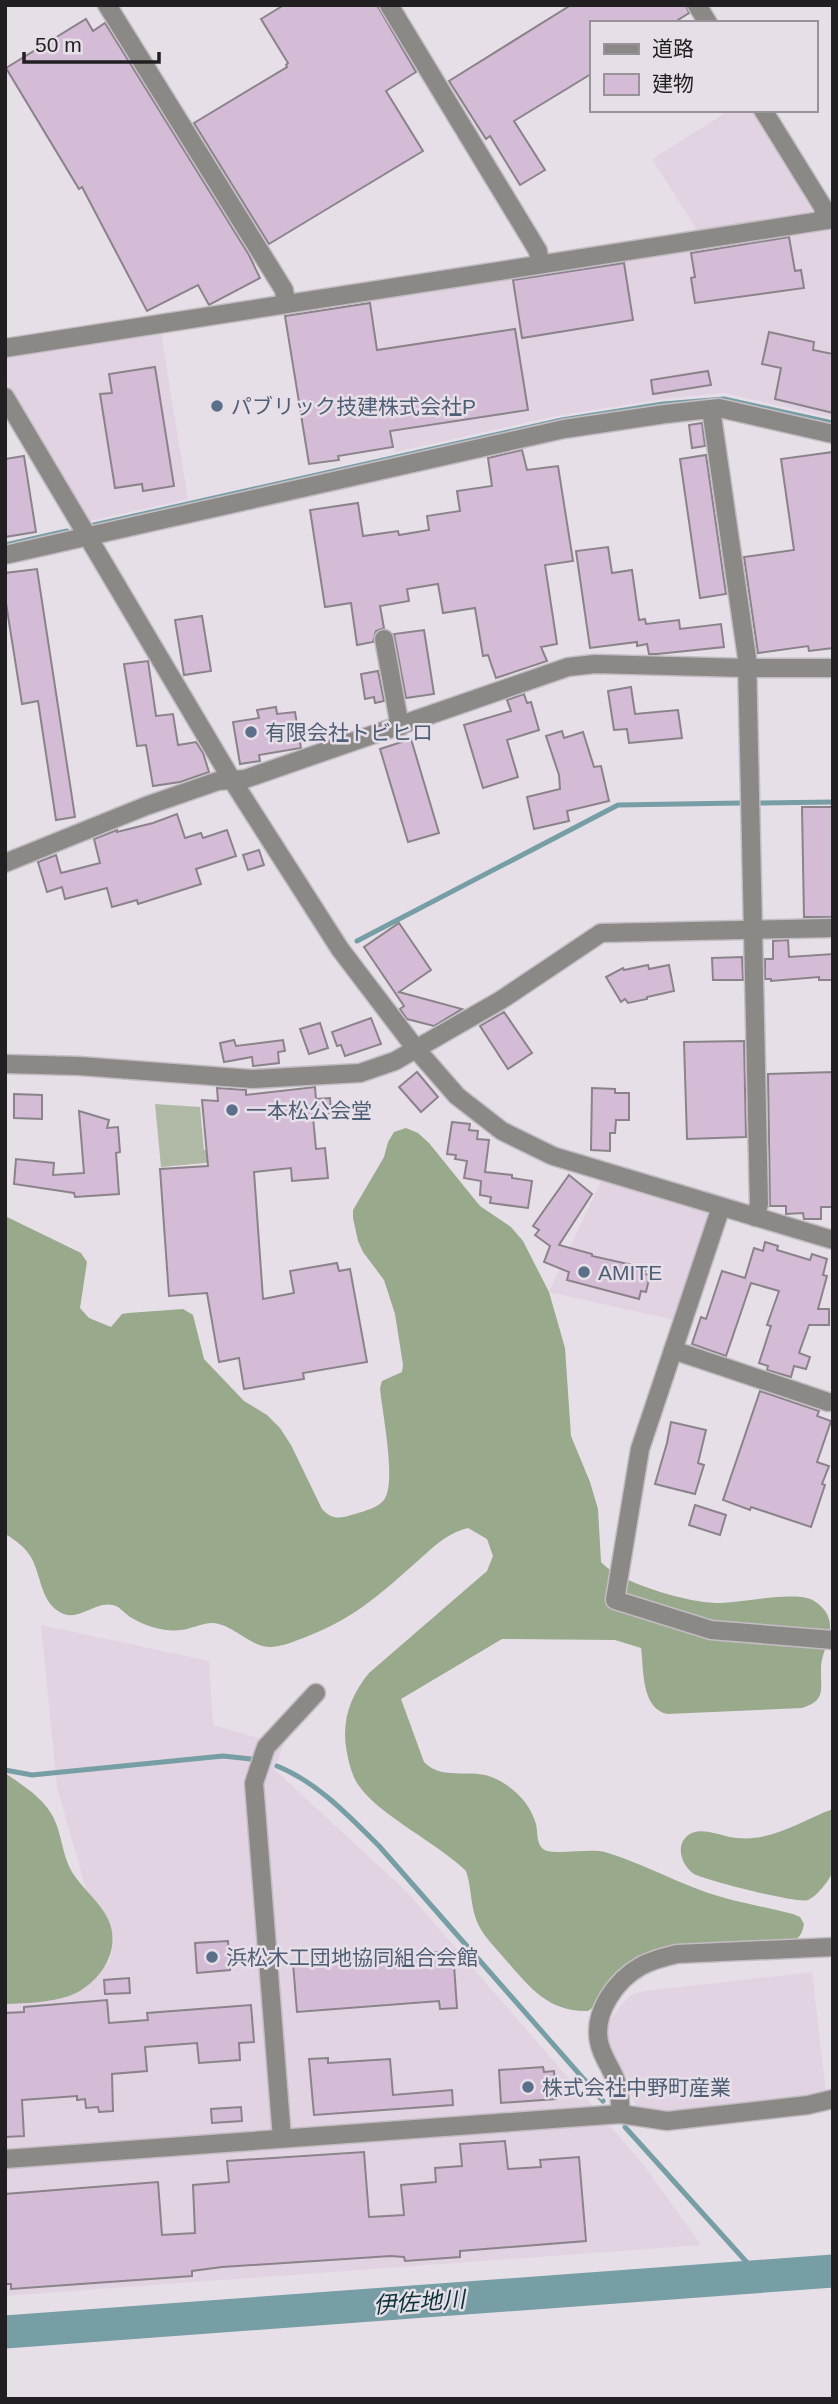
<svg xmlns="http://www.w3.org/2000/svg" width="838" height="2404" font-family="Arial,'Noto Sans JP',sans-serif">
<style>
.built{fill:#e1d3e1}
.green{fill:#afb9a6}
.forest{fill:#99a98c}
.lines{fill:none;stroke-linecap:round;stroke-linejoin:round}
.stream{stroke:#769ea4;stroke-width:5}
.river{stroke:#769ea4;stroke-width:33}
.building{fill:#d5bcd6;stroke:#8a838a;stroke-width:2}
.minor-casing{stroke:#c4bcc4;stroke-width:21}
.minor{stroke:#8b8985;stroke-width:18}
.service-dot{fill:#5c6f8a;stroke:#e7dfe8;stroke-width:2.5}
.labels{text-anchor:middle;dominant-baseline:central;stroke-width:5;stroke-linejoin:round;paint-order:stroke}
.service-label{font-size:21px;fill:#4e5e75;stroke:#e7dfe8;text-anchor:start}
.water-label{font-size:23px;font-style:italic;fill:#0a3339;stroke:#e7dfe8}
</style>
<rect width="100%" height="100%" fill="#e7dfe8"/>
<g class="built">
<path d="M730,110h23l62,98 -2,4 -116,18 -45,-71z"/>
<path d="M833,228v190l-109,-25 -61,6 -102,16 -166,37 -24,-152z"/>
<path d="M161,333l27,166 -99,22 -84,-142v-22z"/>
<path d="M601,1181l106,31 2,5 -34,103 -126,-28z"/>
<path d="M41,1625l168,36 4,64 70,20 -8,25 132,122 236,272 58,81 -696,51v-292l45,-3 43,-20 17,-21 4,-21 -6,-21 -21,-25 -30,-106z"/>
<path d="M812,1972l14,121 -19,5 -140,16 -29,-5 -28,-54 -5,-27 16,-23 10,-10 13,-4z"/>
</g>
<path class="green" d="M155,1104l45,3 4,43 11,-1 1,13 -55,5z"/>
<g class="forest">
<path d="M406,1128l12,5 11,10 51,63 31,21 12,14 26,51 16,56 6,88 19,46 8,27 3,53c20,22 91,42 120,41 26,-1 61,-10 86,-5 9,2 19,11 22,21 5,18 -9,34 -8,52 0,20 4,30 -19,37l-135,6c-26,-6 -23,-44 -26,-66l-26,-8 -113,-1 -101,60 23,63c19,20 47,5 70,16 20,9 36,25 42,46 2,8 0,19 7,25 8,7 47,-1 62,3 33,10 63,26 95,38 29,11 62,16 93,24l7,3 4,7c-2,11 -5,15 -15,18l-113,6 -88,63c-41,1 -59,-25 -84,-53 -9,-11 -20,-21 -26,-34 -8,-17 -6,-36 -12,-53 -28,-28 -90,-57 -109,-88 -6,-10 -9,-24 -11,-36 -4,-28 5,-52 23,-74l118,-102 6,-15 -6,-17 -19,-11c-24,6 -37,22 -56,38 -36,32 -60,53 -106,71 -11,4 -22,9 -35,10 -22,0 -37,-23 -59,-24 -10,0 -21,6 -31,7 -17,2 -36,-4 -51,-13 -4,-3 -8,-7 -12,-10 -22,-11 -39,19 -60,4 -17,-11 -17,-35 -26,-52 -6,-11 -16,-19 -27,-25v-318l76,37 6,9 -7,46 9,10 22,9 11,-13 6,-1 55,-4 10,6 11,44 40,42 23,14 13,13 11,17 31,64c11,12 19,9 33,5 10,-3 22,-6 29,-14 13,-18 -2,-88 -4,-112l2,-7 20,-9 1,-7 -8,-51 -11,-34 -21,-28 -5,-11 -5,-23v-8l31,-53 4,-15 6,-10z"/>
<path d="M5,1773c20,14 44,28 52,53 5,14 7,33 15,46 10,16 28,30 36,47 15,31 -9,66 -39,77 -21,7 -42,7 -64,8z"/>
<path d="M833,1809c0,13 3,53 -1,64 -3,8 -16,24 -24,27 -10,4 -103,-20 -114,-26 -11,-7 -19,-26 -8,-37 13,-13 35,0 51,1 35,4 65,-18 96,-29z"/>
</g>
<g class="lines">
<g class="stream">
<path d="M94,525l468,-105 101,-16 61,-5 109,24"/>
<path d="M5,545l62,-14"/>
<path d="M757,803l76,-1"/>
<path d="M357,941l261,-136 123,-2"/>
<path d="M277,1766c40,16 72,50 102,80l224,255"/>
<path d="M5,1770l27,5 191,-19 28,3"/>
<path d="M625,2127l135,150"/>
</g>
<path class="river" d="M5,2332l828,-61"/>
</g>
<g class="building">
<path d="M284,5h93l39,67 -30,19 37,60 -154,93 -75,-121 93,-56 -1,-2 2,-2 -27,-44z"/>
<path d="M571,5h115l3,8 -16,10h-82v51l-77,47 31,49 -25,15 -30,-49 -4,3 -37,-58z"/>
<path d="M86,19l7,12 12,-8 144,232 11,23 -51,27 -11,-20 -51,26 -65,-124 -3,2 -73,-121z"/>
<path d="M789,237l6,34 6,-1 3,18 -109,15 -4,-25 4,-1 -4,-24z"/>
<path d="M624,263l9,57 -111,18 -9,-58z"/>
<path d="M370,303l7,47 138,-21 13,81 -138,21 3,16 -55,9 1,4 -30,4 -24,-148z"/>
<path d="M769,332l45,10 -1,8 20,4v59l-58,-14 6,-31 -19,-4z"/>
<path d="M155,367l19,119 -31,5 -1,-7 -27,4 -15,-94 12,-1 -3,-19z"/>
<path d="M708,371l3,14 -58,9 -2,-14z"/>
<path d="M702,423l3,23 -13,2 -3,-23z"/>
<path d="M522,450l5,20 31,-4 15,95 -28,4 12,79 -16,3 6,14 -51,17 -8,-23 -5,1 -8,-48 -32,5 -5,-29 -31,5 2,12 -29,5 4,22 -8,3 -3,11 -16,3 -6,-42 -26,4 -15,-97 48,-7 5,33 35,-5 1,4 30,-5 -2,-14 33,-5 -3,-20 35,-5 -4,-28z"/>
<path d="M833,452v196l-24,3 -1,-5 -50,7 -14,-96 50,-7 -13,-91z"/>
<path d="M706,455l20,139 -26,4 -20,-139z"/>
<path d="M24,456l12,76 -31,5v-78z"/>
<path d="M608,547l4,26 20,-3 7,50 6,-1 1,5 33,-4 1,9 41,-5 3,23 -67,7h-8l-2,-10 -10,2v-4l-47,6 -14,-97z"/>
<path d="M37,569l38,248 -19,3 -18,-119 -16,3 -17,-107v-24z"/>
<path d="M202,616l9,55 -27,4 -9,-55z"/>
<path d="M424,630l10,64 -28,4 -12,-64z"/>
<path d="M148,661l8,55 17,-2 5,31 18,-3 7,11 6,19 -29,10 -27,4 -7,-41 -9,1 -13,-82z"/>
<path d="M378,671l6,30 -9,2 -1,-6 -9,2 -4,-25z"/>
<path d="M631,687l4,27 43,-4 4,28 -53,5 -2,-14 -13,1 -6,-39z"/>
<path d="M524,694l3,9 4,-1 8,28 -32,10 11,37 -35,11 -19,-63 47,-14 -4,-11z"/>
<path d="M276,707l1,7 18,-2 6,36 -42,7 1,6 -20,3 -7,-42 26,-4 -2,-8z"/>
<path d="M562,731l2,7 19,-6 11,35 7,-1 8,35 -42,10 2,10 -35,8 -7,-32 33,-8 -1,-14 -13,-39z"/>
<path d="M411,739l28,94 -31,9 -28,-93z"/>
<path d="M802,807h31v110h-29z"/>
<path d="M177,814l8,24 16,-5 2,5 24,-8 9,26 -40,13 5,15 -63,20 -1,-4 -25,7 -5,-19 -42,11 -3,-12 -15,5 -9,-30 18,-7 5,18 39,-10 -6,-24 23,-9v2l36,-9z"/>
<path d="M259,850l5,15 -16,5 -5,-15z"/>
<path d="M399,923l32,47 -32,22 63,17 -28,17 -27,-7 -7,-10 4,-3 -40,-59z"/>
<path d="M788,940l1,17 44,-3v26h-14v-3l-48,4v-2h-6v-20h8v-18z"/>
<path d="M742,957l1,23h-30l-1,-22z"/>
<path d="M648,965l1,4 20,-4 5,26 -27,6v2l-19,4 -3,-4 -4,3 -15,-25 17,-9 1,2z"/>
<path d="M504,1012l28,41 -24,16 -28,-43z"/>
<path d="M371,1018l10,26 -36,12 -4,-11 -4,1 -5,-14z"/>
<path d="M320,1023l8,25 -19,6 -9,-25z"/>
<path d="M234,1040l2,6 47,-6 2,11 -7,1 1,11 -26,3 -1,-9 -28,5 -4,-19z"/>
<path d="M744,1041l2,96 -59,2 -3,-97z"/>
<path d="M417,1072l21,25 -17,15 -22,-25z"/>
<path d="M833,1072v135h-12v12h-17l-1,-6 -17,1v-8h-16l-2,-132z"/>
<path d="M315,1087l1,12 14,-1 1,15 -14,1 1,3h-5l3,32 9,-1 3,30 -36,3 -1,-13 -37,4 9,127 31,-6 -4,-22 47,-8 2,8 11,-2 17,93 -64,11 1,6 -60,10 -5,-31 -20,4 -12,-69 -38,3 -9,-127 48,-3 -6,-66 16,1 -1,-13 29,2v5z"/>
<path d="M592,1088l23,1v4h14v27h-13l-1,13h-5v18l-19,-1z"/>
<path d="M14,1094l28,1v24l-28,-1z"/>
<path d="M79,1111l30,9 -2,8 11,-1 2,25 -4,1 3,41 -44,3 -1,-4 -60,-9 2,-25 38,4 -1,12 31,-2z"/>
<path d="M452,1122l18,2 -1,6 9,1 -1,8 12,1 -4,32 27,3v3l20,3 -4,27 -38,-5 1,-6 -11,-2 1,-14 -17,-3 3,-17 -12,-2 1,-4 -9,-1z"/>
<path d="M569,1175l23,19 -33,51 33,9v2l54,12 -2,6 6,1 -4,17 -5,-1 -2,8 -72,-19 2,-8 -25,-10 6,-16 -15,-11 4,-5 -6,-4z"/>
<path d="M765,1242l13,4 -1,4 33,10 2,-6 15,5 -4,16 4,1 -9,33h11v16h-20l-10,28 11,4 -4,12 -12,-3 -3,11 -24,-7 1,-4 -9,-3 12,-37 -4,-1 12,-34 -28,-8 -25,73 -34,-12 9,-27 5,2 16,-48 23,7 9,-30 9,3z"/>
<path d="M760,1391l59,20 -2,5 14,5 -14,41 12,4 -7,18 3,1 -14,42 -60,-20 -1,3 -27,-10z"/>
<path d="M671,1422l35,8 -8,33 6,2 -9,29 -40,-10 12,-41z"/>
<path d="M695,1505l31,10 -6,20 -31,-10z"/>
<path d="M228,1941l2,29 -33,3 -2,-30z"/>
<path d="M453,1951l4,57 -17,1 -1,-8 -142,11 -4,-49z"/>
<path d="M129,1978l1,15 -25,1 -1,-14z"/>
<path d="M107,2000l2,23 39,-3 -1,-7 104,-8 3,37 -15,1 1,17 -41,3 -2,-20 -52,4 2,24 -35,3 1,37 -14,1 -1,-5 -12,1 -1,-9 -8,1v-4l-55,4 2,36 -19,1v-124l19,-1v-5z"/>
<path d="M328,2058v5l62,-4 3,36 59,-5 1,15 -139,10 -5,-56z"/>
<path d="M543,2067l1,5 10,-1 2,28 -55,4 -2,-33z"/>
<path d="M241,2107l1,14 -30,2 -1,-14z"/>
<path d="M505,2141l3,28 33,-2 -1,-7 39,-3 7,84 -126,10v6l-55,4 -1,-4 -13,-1 -169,11 -30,4v5l-181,13v-5h-6v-90l153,-12 4,53 33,-2 -2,-48 36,-3 -2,-21 137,-9 5,65 35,-2 -3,-30 35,-3 -1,-14 27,-2 -2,-22z"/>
</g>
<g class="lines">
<defs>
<g id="minor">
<path d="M107,5l177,285 2,14"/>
<path d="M389,5l149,246 2,13"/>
<path d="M697,5l11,18"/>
<path d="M763,110l60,97 2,13"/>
<path d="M5,348l828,-129"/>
<path d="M5,397l227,383 108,169 76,100 41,47 45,35 51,25 280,84"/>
<path d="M711,409l36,249 12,546 -4,13"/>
<path d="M5,555l559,-126 101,-15 54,-6 114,26"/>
<path d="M384,639l16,88"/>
<path d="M5,863l141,-57 72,-25 27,-2 323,-112 27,-3 151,4h87"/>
<path d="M5,1064l74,2 173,13 108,-6 35,-12 106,-61 100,-67 232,-5"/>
<path d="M721,1207l-81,242 -25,151 96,30 122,10"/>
<path d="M673,1350l155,52"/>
<path d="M621,2114c-1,-9 -1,-19 -3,-27 -4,-16 -16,-29 -19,-45 -6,-30 17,-62 42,-76 11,-6 23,-9 36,-12l156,-7"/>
<path d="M282,2138l-28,-355 12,-36 50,-54"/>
<path d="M5,2159l616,-45 46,7 141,-16 25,-6"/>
</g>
</defs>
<use href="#minor" class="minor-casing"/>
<use href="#minor" class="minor"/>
</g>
<g class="service-dot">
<circle cx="217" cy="406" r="7"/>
<circle cx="251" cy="732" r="7"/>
<circle cx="232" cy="1110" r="7"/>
<circle cx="584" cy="1272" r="7"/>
<circle cx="212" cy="1957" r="7"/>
<circle cx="528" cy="2087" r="7"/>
</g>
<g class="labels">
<g class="service-label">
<text x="231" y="406">パブリック技建株式会社P</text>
<text x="265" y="732">有限会社トビヒロ</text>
<text x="246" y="1110">一本松公会堂</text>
<text x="598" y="1272">AMITE</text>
<text x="226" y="1957">浜松木工団地協同組合会館</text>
<text x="542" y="2087">株式会社中野町産業</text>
</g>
<g class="water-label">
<text transform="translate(419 2302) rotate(-4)">伊佐地川</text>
</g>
</g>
<rect width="838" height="2404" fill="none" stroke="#221f22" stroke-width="14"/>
<rect x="590" y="21" width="228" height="91" fill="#e7dfe8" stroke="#989299" stroke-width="2"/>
<rect x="604" y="44" width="35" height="10" fill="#8b8985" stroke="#989299" stroke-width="2"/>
<text x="652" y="56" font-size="21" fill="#221f22">道路</text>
<rect x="604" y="74" width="35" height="21" fill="#d5bcd6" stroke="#989299" stroke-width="2"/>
<text x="652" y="91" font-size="21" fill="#221f22">建物</text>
<path d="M24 52v10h135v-10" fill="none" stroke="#221f22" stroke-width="3.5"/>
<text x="35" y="52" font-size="21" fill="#221f22" stroke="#e7dfe8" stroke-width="5" paint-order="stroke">50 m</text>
</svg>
